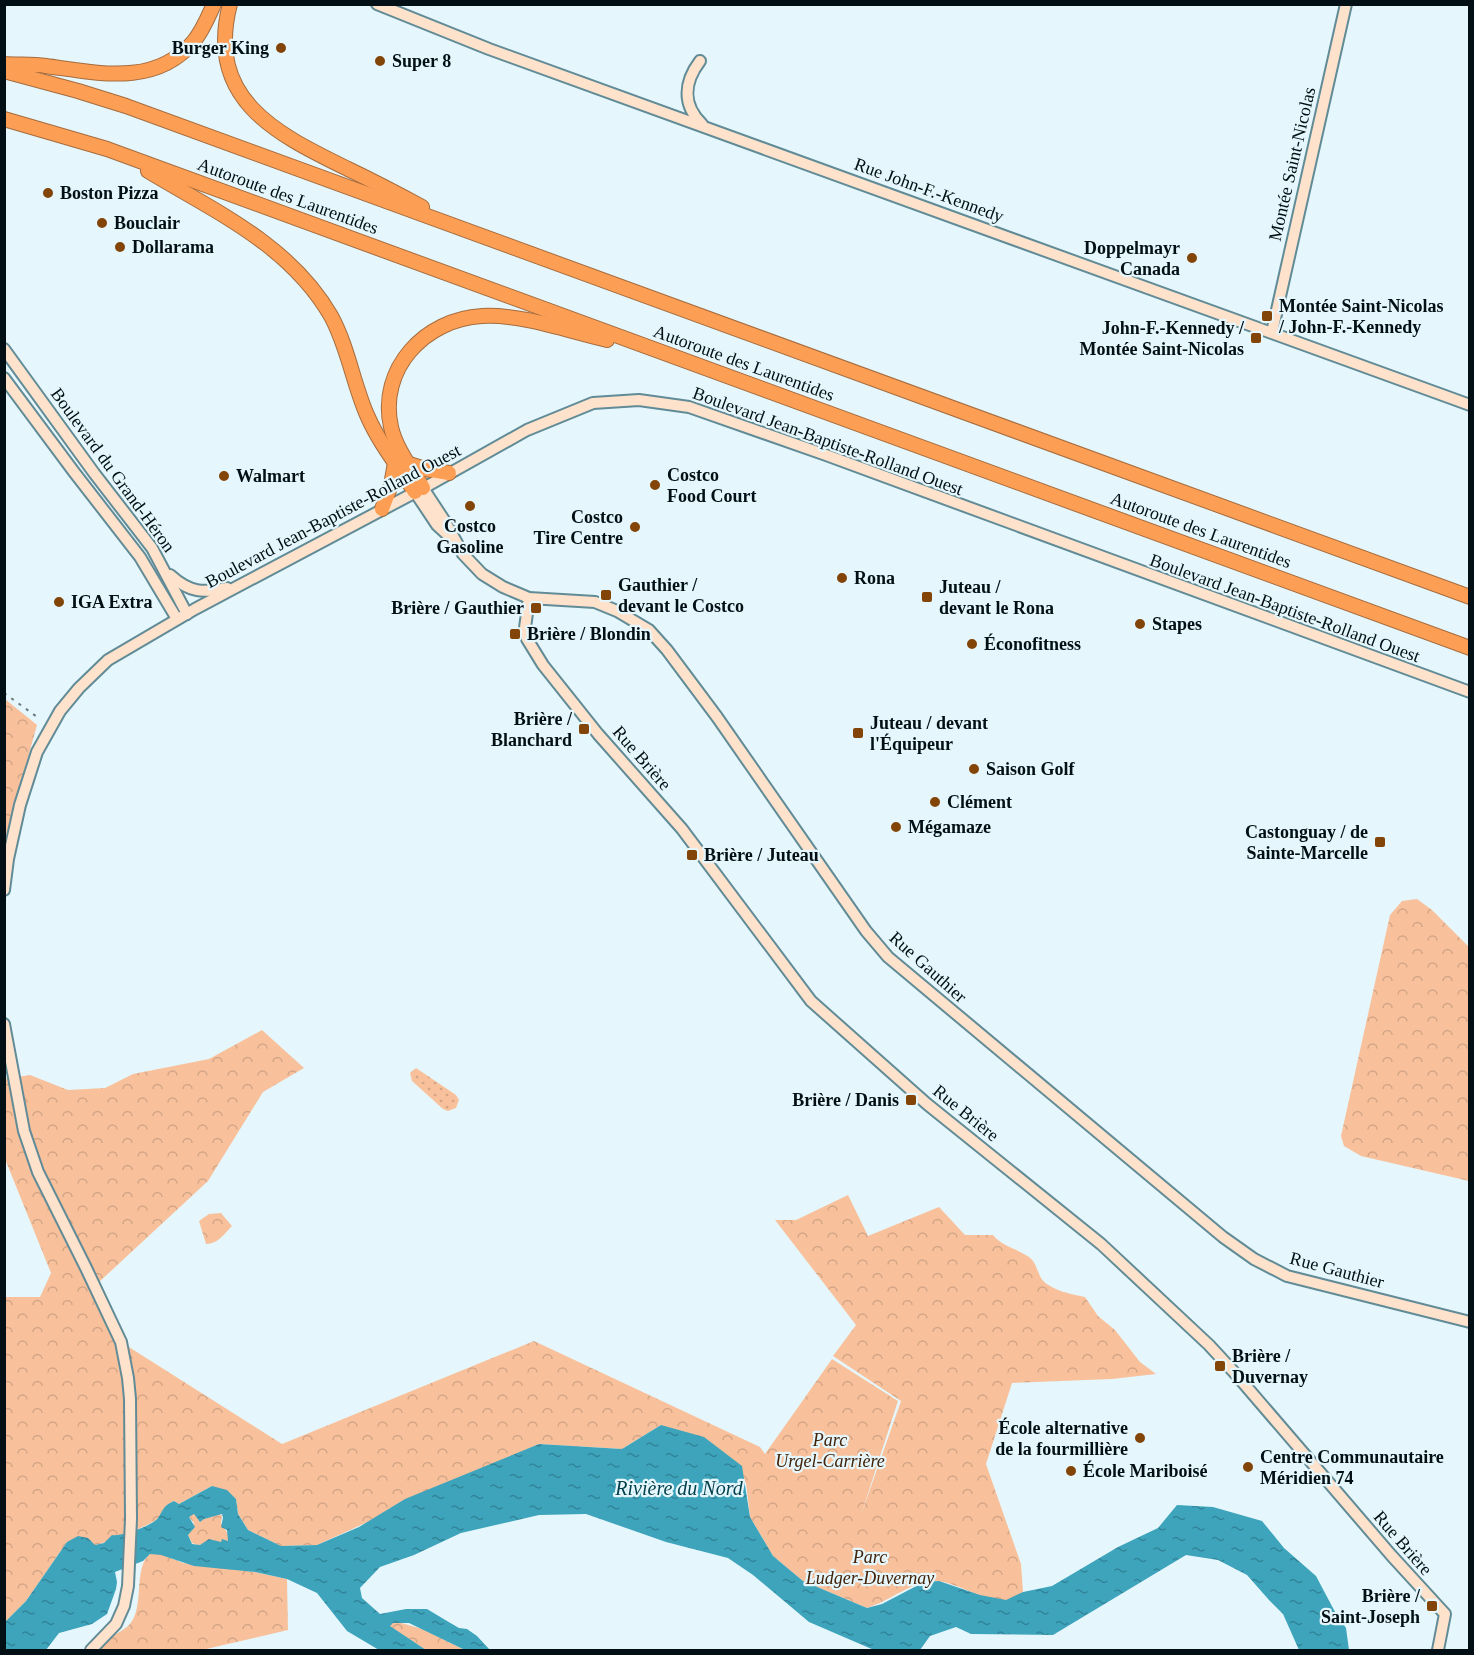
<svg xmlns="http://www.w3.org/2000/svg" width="1474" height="1655" font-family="'Times New Roman',serif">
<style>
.grass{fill:url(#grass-dots)}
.forest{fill:url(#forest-crowns)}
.water{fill:url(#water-ripples);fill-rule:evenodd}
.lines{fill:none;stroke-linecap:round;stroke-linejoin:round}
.secondary-casing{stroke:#618b96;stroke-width:14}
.highway-casing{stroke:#a56c3e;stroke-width:16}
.secondary{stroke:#fee2cc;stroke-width:10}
.highway{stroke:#fd9e55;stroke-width:14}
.rail{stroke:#6a7a7f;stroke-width:2;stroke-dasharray:3 6;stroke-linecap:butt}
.poi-dot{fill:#834407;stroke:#e5f7fc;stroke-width:2}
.labels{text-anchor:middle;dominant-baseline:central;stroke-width:4.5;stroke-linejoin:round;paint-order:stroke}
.poi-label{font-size:18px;font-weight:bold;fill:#020f14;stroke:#e5f7fc;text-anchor:start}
.street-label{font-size:18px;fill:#020f14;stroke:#e5f7fc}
.park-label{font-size:18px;font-style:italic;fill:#422208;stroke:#e5f7fc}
.water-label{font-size:20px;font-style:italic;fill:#003f4b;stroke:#e5f7fc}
</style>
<defs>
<pattern id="grass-dots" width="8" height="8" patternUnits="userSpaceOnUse" patternTransform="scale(1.5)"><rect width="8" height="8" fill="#f8c19c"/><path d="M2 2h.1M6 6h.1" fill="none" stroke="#d3a586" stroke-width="1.8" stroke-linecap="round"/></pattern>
<pattern id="forest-crowns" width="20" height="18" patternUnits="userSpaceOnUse" patternTransform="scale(1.5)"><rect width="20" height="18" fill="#f8c19c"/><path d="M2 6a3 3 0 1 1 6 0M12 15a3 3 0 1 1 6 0" fill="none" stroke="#d3a586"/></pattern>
<pattern id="water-ripples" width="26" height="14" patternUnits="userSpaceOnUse" patternTransform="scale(1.5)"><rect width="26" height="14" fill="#3da4bc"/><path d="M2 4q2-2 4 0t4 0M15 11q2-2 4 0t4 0" fill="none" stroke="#318498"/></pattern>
</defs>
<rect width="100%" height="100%" fill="#e5f7fc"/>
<path class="grass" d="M416,1068l40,27 3,5 -3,8 -8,3 -5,-2 -31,-28 -2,-8z"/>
<g class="forest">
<path d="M5,699l32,26 -32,115z"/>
<path d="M1417,899l15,11 37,37v234l-108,-25 -17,-10 -3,-10 49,-221 12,-14z"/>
<path d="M262,1030l42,38 -41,24 -55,89 -110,102 23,59 161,102 252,-103 226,106 5,7 67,-95 66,42 -37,114 40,-114 -68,-45 23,-31 -81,-105h21l52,-25 20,41 71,-29 26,28h28c10,12 23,13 36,22 7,5 8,14 12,21 8,12 30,16 44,19l13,19 17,14 25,32 16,12 -44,5 -100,4 -26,81 35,100 2,28c-5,3 -11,7 -16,8 -21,3 -52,-19 -72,-19 -23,0 -45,20 -68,27l-64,-27 -30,-25 -23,-39 -4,-34 -85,-58 -39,24 -83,-5 -222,101 -36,1 -33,-16 -10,-16 -2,-15 -24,-13 -33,18 -5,-3c-13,6 -10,12 -18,19 -4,4 -55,25 -61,25 -8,1 -19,-2 -28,-3l-41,59 -21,21 -1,-325h36l11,-24 -46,-114v-80l25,-4 38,15 37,-2 28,-14 76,-15z"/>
<path d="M221,1213l11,13c-8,8 -14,18 -26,18l-7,-23 10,-7z"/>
<path d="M194,1514l8,6 15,-6 5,1 -1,8 7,11v7l-30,4 -6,-2 -4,-8 6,-12 -5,-6 1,-2z"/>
<path d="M150,1554h11l22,9 72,9 32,7 1,51 -86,20h-102l-2,-7c9,-5 22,-10 30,-17 18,-17 4,-58 22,-72z"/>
<path d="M398,1622l24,7 43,21h-39l-37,-24 3,-3z"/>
</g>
<path class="water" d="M661,1425l43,12 38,29 8,51 23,39 30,25 64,27 15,-4 42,-22 15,-1 41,14 26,5 17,-8 29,-6 66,-39 40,-19 19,-23 36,2 49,14 22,27 32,28 18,34 12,18 3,22h-50l-16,-36 -14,-14 -22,-25 -29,-15 -32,-5 -133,80 -82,-1 -15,-7 -26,9 -10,14h-46l-65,-28 -56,-47 -25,-17 -62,-16 -80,-28 -47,1 -78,18 -47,22 -34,12 -20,21 2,10 18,16 26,-5h21l20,12 12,7 8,1 10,7 13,14h-25l-56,-27h-16l-3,3 36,24h-47l-32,-19 -30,-38 -30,-14 -32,-7 -61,-6 -33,-11 -11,-1 -7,7 -28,11 2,10 -1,7 -9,25 -15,10 -33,9 -13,17h-41v-28l21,-21 41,-59 11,-6 10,2 7,7 9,-2 8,-8c8,2 40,-9 46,-17 6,-9 5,-12 16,-17l5,3 33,-18 15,4 9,9 2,15 10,16 33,16 36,-1 42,-18 46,-28 134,-55 83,5zM194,1514l6,8 4,-3 18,-5 1,4 -2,9 6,3 1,11 -6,-2 -1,3 -12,-3 -9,6 -8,-1 -4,-9 7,-8 -6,-10z"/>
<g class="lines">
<defs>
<g id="secondary">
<path d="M377,4l112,45 981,356"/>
<path d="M700,61c-16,21 -18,44 2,63"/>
<path d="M1272,332l74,-328"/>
<path d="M4,349l90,124 58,75 35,66"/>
<path d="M4,378l70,94 66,85 37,62"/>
<path d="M423,488l21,32 19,34 19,20 21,13 26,11 66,4 22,9 32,19 18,20 50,67 149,214 22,26 335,280 31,22 33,17 183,46"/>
<path d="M415,492l22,33 12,11"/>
<path d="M170,575c20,18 33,18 57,13"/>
<path d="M529,598l-4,30 2,11 16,26 55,69 84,95 129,172 116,103 174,140 108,101 24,26 158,184 54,59 -7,36"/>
<path d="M4,890l4,-31 12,-54 17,-53 23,-41 19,-23 29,-28 87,-51 234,-124 98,-55 66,-27 46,-3 50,7 137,48 644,237"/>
<path d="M4,1024l20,107 14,41 48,96 35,74 7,36 2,21 1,120 -3,67 -4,20 -8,18 -25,26"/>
</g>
<g id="highway">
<path d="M230,4c-25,96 47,130 118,165 25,12 50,25 74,38"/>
<path d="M4,64c14,1 29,0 42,2 52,7 110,21 148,-25 9,-11 14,-24 20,-37"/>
<path d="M4,71l74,20 48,15 1344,491"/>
<path d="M4,119l103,30 1363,499"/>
<path d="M148,171c68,41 142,74 183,145 17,31 22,67 36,99 12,28 31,51 48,77"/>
<path d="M409,464l16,5 24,4"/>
<path d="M423,488c-11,-19 -27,-39 -32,-61 -13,-58 34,-108 91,-111 40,-2 86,15 125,24"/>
<path d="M382,509l9,-24 4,-22"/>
</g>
</defs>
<use href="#secondary" class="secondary-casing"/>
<use href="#highway" class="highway-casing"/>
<use href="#secondary" class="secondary"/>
<use href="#highway" class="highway"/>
<path class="rail" d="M4,693l36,26"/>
</g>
<g class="poi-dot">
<circle cx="281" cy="48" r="6"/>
<circle cx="380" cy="61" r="6"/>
<circle cx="48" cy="193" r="6"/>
<circle cx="102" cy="223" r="6"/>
<circle cx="120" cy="247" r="6"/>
<circle cx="1192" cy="258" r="6"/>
<rect x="1261" y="310" width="12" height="12" rx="3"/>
<rect x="1250" y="332" width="12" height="12" rx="3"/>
<circle cx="224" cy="476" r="6"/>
<circle cx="655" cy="485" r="6"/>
<circle cx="470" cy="506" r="6"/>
<circle cx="635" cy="527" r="6"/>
<circle cx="842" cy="578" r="6"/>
<rect x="600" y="589" width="12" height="12" rx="3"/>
<rect x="921" y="591" width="12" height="12" rx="3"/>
<circle cx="59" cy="602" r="6"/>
<rect x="530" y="602" width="12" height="12" rx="3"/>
<circle cx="1140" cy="624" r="6"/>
<rect x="509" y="628" width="12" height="12" rx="3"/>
<circle cx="972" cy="644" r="6"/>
<rect x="578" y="723" width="12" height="12" rx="3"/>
<rect x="852" y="727" width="12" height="12" rx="3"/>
<circle cx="974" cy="769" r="6"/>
<circle cx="935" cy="802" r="6"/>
<circle cx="896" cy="827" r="6"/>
<rect x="1374" y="836" width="12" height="12" rx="3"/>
<rect x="686" y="849" width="12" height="12" rx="3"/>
<rect x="905" y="1094" width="12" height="12" rx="3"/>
<rect x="1214" y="1360" width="12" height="12" rx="3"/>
<circle cx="1140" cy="1438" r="6"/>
<circle cx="1248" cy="1467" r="6"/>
<circle cx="1071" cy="1471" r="6"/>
<rect x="1426" y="1600" width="12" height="12" rx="3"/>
</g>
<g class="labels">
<g class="poi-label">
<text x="269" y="48" text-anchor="end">Burger King</text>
<text x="392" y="61">Super 8</text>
<text x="60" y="193">Boston Pizza</text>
<text x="114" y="223">Bouclair</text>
<text x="132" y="247">Dollarama</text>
<text x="1180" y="248" text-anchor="end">Doppelmayr<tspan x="1180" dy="21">Canada</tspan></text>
<text x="1279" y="306">Montée Saint-Nicolas<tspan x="1279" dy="21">/ John-F.-Kennedy</tspan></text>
<text x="1244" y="328" text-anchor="end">John-F.-Kennedy /<tspan x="1244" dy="21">Montée Saint-Nicolas</tspan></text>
<text x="667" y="475">Costco<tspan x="667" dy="21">Food Court</tspan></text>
<text x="236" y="476">Walmart</text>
<text x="623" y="517" text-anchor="end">Costco<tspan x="623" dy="21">Tire Centre</tspan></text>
<text x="470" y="526" text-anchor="middle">Costco<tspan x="470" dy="21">Gasoline</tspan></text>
<text x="854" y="578">Rona</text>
<text x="618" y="585">Gauthier /<tspan x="618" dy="21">devant le Costco</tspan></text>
<text x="939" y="587">Juteau /<tspan x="939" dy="21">devant le Rona</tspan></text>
<text x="71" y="602">IGA Extra</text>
<text x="524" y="608" text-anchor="end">Brière / Gauthier</text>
<text x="1152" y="624">Stapes</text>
<text x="527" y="634">Brière / Blondin</text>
<text x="984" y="644">Éconofitness</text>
<text x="572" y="719" text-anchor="end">Brière /<tspan x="572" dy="21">Blanchard</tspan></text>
<text x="870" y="723">Juteau / devant<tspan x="870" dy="21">l'Équipeur</tspan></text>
<text x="986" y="769">Saison Golf</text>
<text x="947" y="802">Clément</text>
<text x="908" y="827">Mégamaze</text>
<text x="1368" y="832" text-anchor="end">Castonguay / de<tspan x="1368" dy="21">Sainte-Marcelle</tspan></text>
<text x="704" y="855">Brière / Juteau</text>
<text x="899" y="1100" text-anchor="end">Brière / Danis</text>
<text x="1232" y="1356">Brière /<tspan x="1232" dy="21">Duvernay</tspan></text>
<text x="1128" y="1428" text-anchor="end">École alternative<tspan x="1128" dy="21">de la fourmillière</tspan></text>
<text x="1260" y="1457">Centre Communautaire<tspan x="1260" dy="21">Méridien 74</tspan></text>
<text x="1083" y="1471">École Mariboisé</text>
<text x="1420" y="1596" text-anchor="end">Brière /<tspan x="1420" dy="21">Saint-Joseph</tspan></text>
</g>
<g class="street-label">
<text transform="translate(1292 164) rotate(-77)">Montée Saint-Nicolas</text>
<text transform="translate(929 190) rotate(20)">Rue John-F.-Kennedy</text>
<text transform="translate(288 196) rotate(20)">Autoroute des Laurentides</text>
<text transform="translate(744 363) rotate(20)">Autoroute des Laurentides</text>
<text transform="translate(828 441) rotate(20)">Boulevard Jean-Baptiste-Rolland Ouest</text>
<text transform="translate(113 470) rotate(54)">Boulevard du Grand-Héron</text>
<text transform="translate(333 516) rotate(-28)">Boulevard Jean-Baptiste-Rolland Ouest</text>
<text transform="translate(1201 530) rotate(20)">Autoroute des Laurentides</text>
<text transform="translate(1285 608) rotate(20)">Boulevard Jean-Baptiste-Rolland Ouest</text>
<text transform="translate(642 758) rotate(49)">Rue Brière</text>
<text transform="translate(928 967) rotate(42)">Rue Gauthier</text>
<text transform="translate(966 1113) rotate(39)">Rue Brière</text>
<text transform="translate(1337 1270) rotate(15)">Rue Gauthier</text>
<text transform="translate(1403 1543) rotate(49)">Rue Brière</text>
</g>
<g class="park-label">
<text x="830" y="1440">Parc<tspan x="830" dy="21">Urgel-Carrière</tspan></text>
<text x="870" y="1557">Parc<tspan x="870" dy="21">Ludger-Duvernay</tspan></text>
</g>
<g class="water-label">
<text x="679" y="1488">Rivière du Nord</text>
</g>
</g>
<rect width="1474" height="1655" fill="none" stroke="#020f14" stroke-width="12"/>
</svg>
